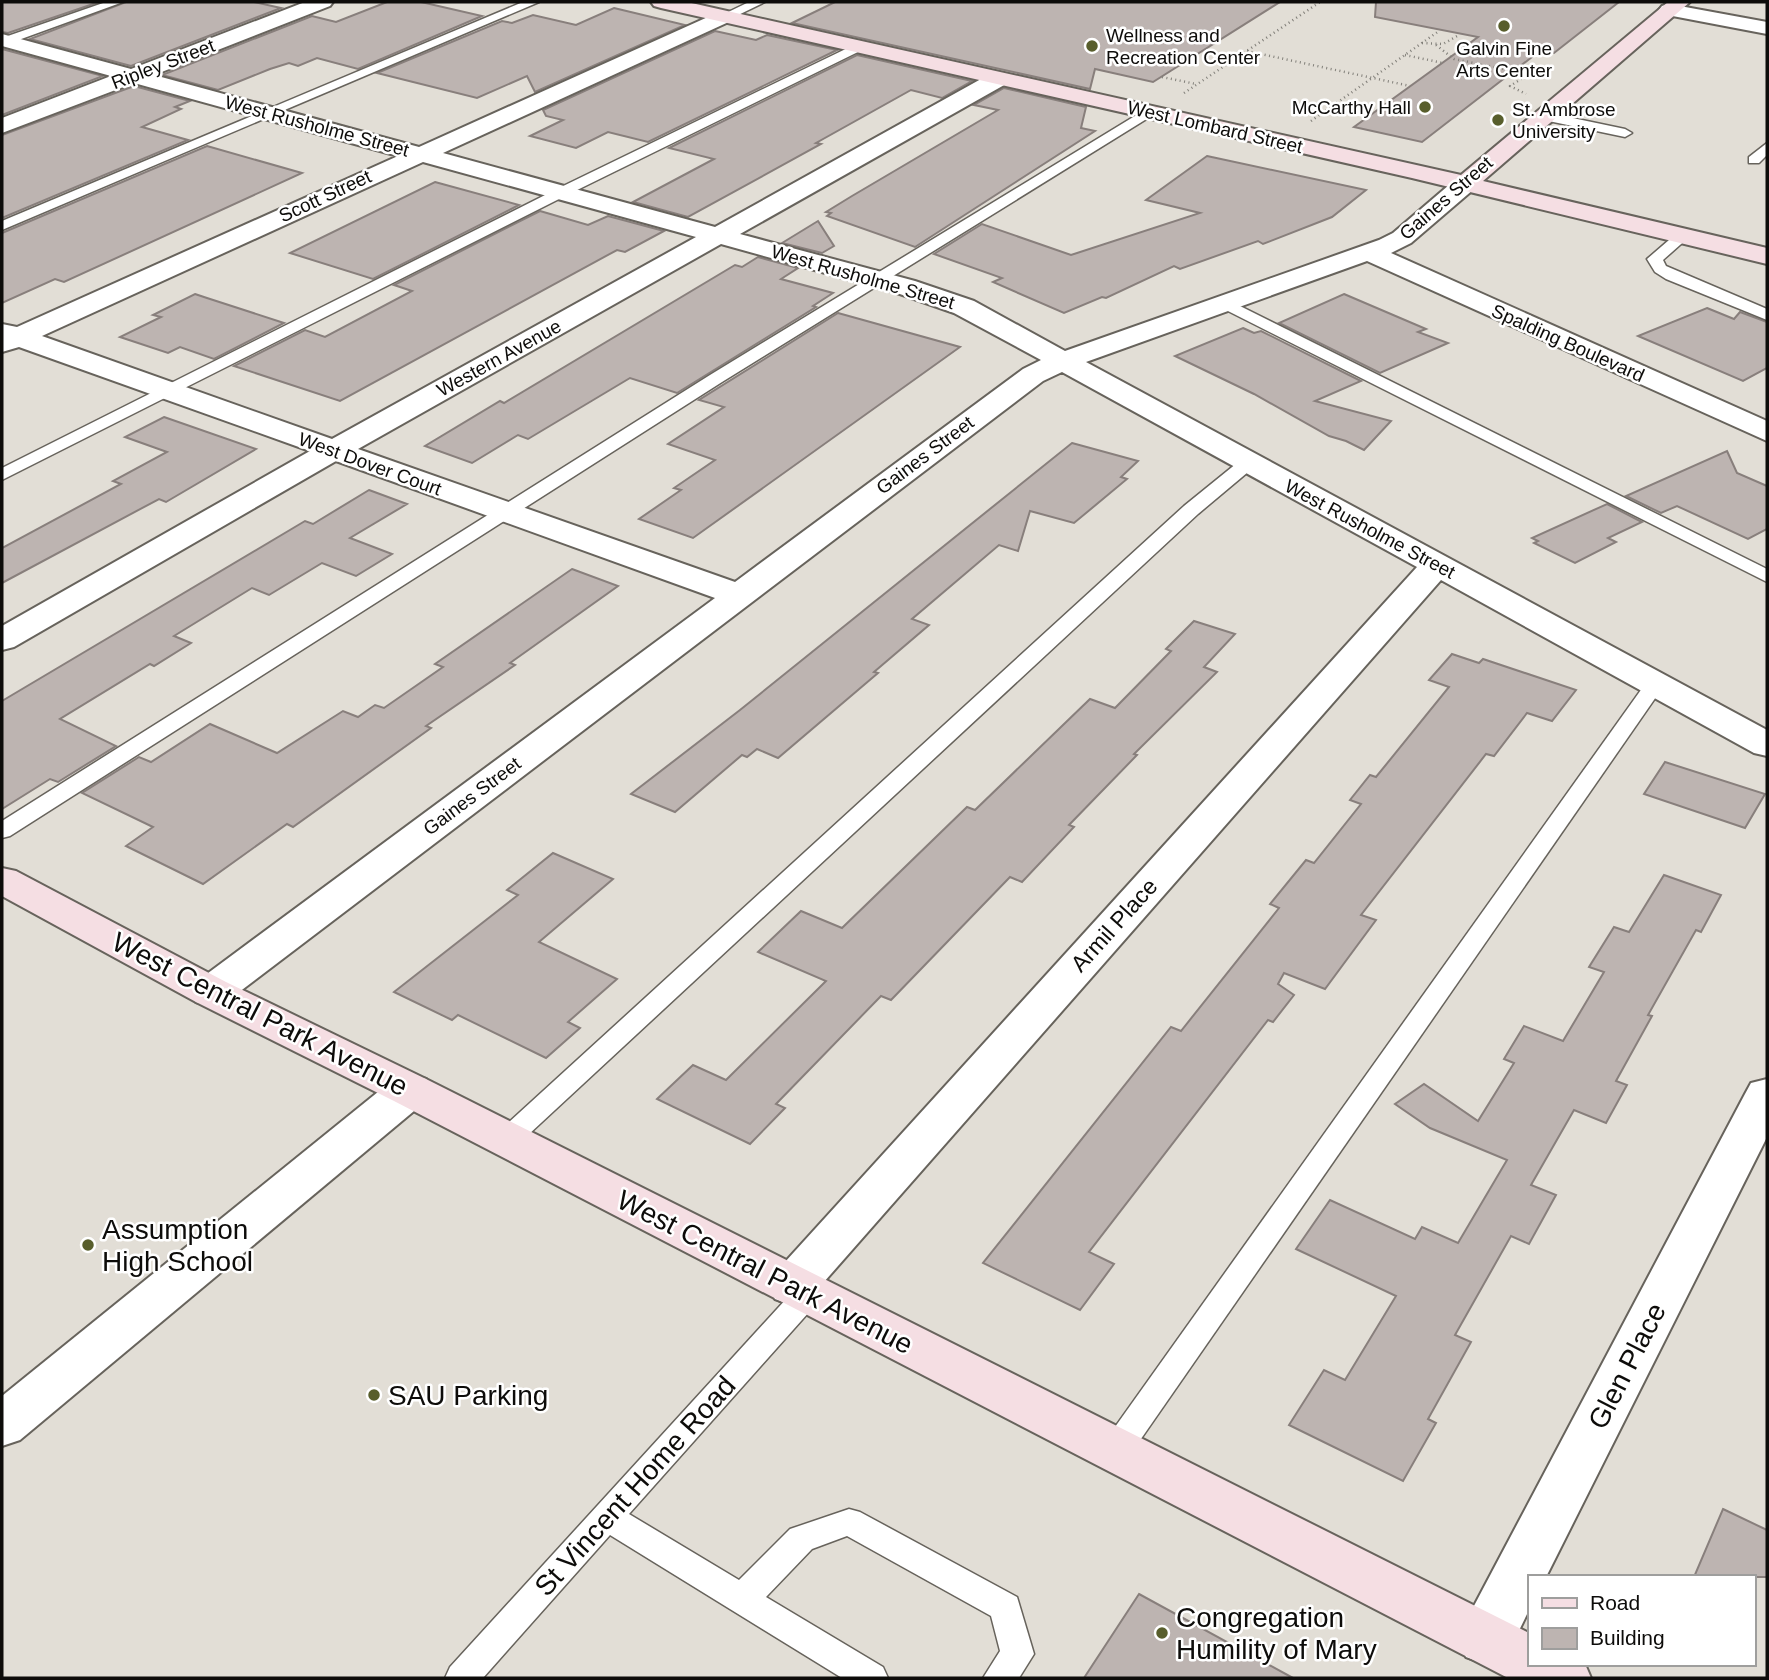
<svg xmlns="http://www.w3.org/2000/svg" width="1769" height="1680" font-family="Arial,sans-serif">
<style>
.building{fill:#bdb4b1;stroke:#887f7c;stroke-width:2}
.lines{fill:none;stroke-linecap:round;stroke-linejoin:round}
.lane-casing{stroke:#67635c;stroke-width:3}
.street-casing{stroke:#67635c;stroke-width:4}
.secondary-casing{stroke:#67635c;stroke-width:4}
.path{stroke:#817f79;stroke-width:2.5;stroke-dasharray:1 3.5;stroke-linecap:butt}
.lane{fill:#fff;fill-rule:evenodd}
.street{fill:#fff;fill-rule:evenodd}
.secondary{fill:#f5dee3;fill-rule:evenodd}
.poi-dot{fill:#585e2c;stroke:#fff;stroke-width:2.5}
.labels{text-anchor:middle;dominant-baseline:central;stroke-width:5;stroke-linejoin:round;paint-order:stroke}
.far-poi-label{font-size:19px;fill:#0d0c0a;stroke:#fff;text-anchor:start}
.far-street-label{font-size:19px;fill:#0d0c0a;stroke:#fff}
.street-label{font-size:23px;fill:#0d0c0a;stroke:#fff}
.near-street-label{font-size:28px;fill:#0d0c0a;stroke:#fff}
.near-poi-label{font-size:28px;fill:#0d0c0a;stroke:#fff;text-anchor:start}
</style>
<rect width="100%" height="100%" fill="#e2ded6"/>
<g class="building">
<path d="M2,2h97l-91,31 -6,-1z"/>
<path d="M126,2h128l27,6 -150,58 -101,-27z"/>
<path d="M387,2h34l61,14 -124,53 -41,-11 -19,8 -9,-3 -19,6 -52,21 -56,-15 150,-59 24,6z"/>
<path d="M835,2h445l-127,80 -58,-13 -5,20 -298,-66z"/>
<path d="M1376,2h243l-65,51 -13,-3 -119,92 -68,-15 124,-90 -103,-20z"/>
<path d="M614,8l71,17 -150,67 -8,-16 -50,22 -100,-25 125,-52 10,2 21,-8 43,10z"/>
<path d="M715,31l41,9 11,-5 70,15 -189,92 -40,-10 -32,16 -46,-12 33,-16 -17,-4 -3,-6z"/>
<path d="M2,49l101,27 -101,39z"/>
<path d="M857,55l115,26 -30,17 -31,-8 -95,53 5,1 -133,73 -55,-15 81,-43 -45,-11z"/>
<path d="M134,86l56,15 -15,6 6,2 -39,18 46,13 -186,78v-83z"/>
<path d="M1004,88l82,19 -5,21 14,3 -180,116 -88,-31 4,-3 -5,-1 26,-16 146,-86 -24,-5z"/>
<path d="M207,146l95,27 -238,109 -9,-3 -53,24v-70z"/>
<path d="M1207,156l159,34 -34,27 -69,27 -5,-3 -78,28 -6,-3 -68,32 -4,-1 -38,16 -71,-31 9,-4 -68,-24 48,-30 89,31 129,-42 -54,-13z"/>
<path d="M435,182l84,23 -146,74 -83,-26z"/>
<path d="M540,211l48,14 20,-9 56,15 -39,21 -8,-2 -277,151 -106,-35 71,-36 20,7 87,-46 -18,-6z"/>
<path d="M818,221l16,25 -12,7 -40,-10z"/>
<path d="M758,257l40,11 -17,11 52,14 -20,13 3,1 -139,86 -47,-15 -102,61 -10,-4 -46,28 -47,-17 75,-45 4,2 231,-138 7,2z"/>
<path d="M195,294l12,4 77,25 -70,36 -34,-12 -12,6 -48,-16 41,-20 -8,-2z"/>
<path d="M1344,294l82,35 -8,3 30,11 -68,30 -101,-50z"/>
<path d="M1707,308l27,11 6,-7 27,10v46l-24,13 -105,-45z"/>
<path d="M838,313l122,34 -267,191 -54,-19 42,-29 -7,-2 41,-28 -47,-16 56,-37 -25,-7z"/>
<path d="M1243,328l11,5 7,-2 100,50 -46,20 76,20 -27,29 -18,-9 -17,-5 -75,-42 -79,-38z"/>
<path d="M164,417l92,32 -90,53 -7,-3 -157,84v-35l119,-64 -8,-3 54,-29 -42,-15z"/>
<path d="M1072,443l66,18 -17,16 6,2 -53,44 -44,-12 -12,40 -19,-6 -87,74 17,6 -55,47 4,1 -100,85 -21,-9 -10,8 -5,-2 -67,57 -44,-18 109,-84z"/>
<path d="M1727,451l10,22 30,13v43l-19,10 -71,-33 -16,7 -35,-17z"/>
<path d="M369,490l38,14 -57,34 42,16 -36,22 -34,-13 -53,32 -17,-7 -78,48 17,7 -37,23 -4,-2 -90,55 56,27 -58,36 -8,-3 -48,30v-108l303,-180 8,3z"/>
<path d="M1607,504l35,18 -34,16 8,4 -41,21 -41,-20 4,-2 -6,-3z"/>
<path d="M572,569l46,17 -108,77 5,2 -89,61 5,2 -138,99 -6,-3 -84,60 -77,-38 27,-19 -71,-34 57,-36 12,5 59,-38 67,29 66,-42 15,6 17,-12 9,3 59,-41 -8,-3z"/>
<path d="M1194,621l41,13 -31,33 13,5 -83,82 3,1 -68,70 5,2 -52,55 -12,-5 -119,123 -10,-4 -105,108 9,4 -35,36 -93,-45 36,-34 33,15 100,-99 -68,-29 43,-41 41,17 125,-121 8,3 115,-111 25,9 56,-57 -5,-2z"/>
<path d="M1452,654l27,9 4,-4 93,31 -24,31 -25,-8 -33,43 -8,-2 -125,161 15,5 -51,69 -41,-16 -6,11 16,11 -21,27 -5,-2 -179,232 25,12 -34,46 -97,-47 188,-236 10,4 98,-123 -9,-4 36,-44 8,3 47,-59 -11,-4 20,-25 6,2 73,-90 -20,-7z"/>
<path d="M1665,762l100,32 -20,34 -101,-34z"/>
<path d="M553,853l60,26 -74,63 78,37 -49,43 12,6 -34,30 -88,-43 -6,5 -58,-28 124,-97 -11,-5z"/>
<path d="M1664,875l57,20 -20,37 -5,-2 -48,85 4,1 -36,65 11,4 -21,38 -32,-13 -43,75 25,10 -27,49 -18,-8 -56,99 16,7 -43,77 8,4 -33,58 -114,-56 35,-55 21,10 51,-84 -100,-47 34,-49 85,39 7,-12 36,16 49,-83 -77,-32 -35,-24 29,-20 54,37 36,-58 -10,-4 20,-33 39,15 41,-69 -15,-5 25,-40 15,5z"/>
<path d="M1723,1509l44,21v47h-73z"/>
<path d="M1139,1594l154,84h-209z"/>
</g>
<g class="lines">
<defs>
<g id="lane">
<path d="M106,2h17l-121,44v-8z"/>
<path d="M523,2h16l-537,228v-9z"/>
<path d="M749,2h16l-35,17 -10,-3z"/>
<path d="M856,44l4,1v6l-293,144 -565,285v-12l555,-279z"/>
<path d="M1148,108l7,4 -2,3 -431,267 -712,454 -8,2v-17l708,-446z"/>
<path d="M1544,112l81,17 7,4 -7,4 -86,-18v-6z"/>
<path d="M1767,143v12l-8,8h-10v-6z"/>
<path d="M1681,232l8,5 -26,23 3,6 101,43v11l-101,-41 -11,-7 -8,-13 29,-25z"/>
<path d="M1226,299l541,270v13l-547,-275 -2,-3z"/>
<path d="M1248,458l6,1 3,4 -3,4 -56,47 -684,634 -9,3 -9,-3 -4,-7 4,-7 688,-628 58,-47z"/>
<path d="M1655,678l7,2 3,4 -538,775 -11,4 -11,-4 -4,-9 4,-9 543,-761z"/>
<path d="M808,1283l10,3 4,8 -4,8 -189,212 110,66 51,-51 59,-20 11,3 157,85 17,57 -15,24h-36l17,-27 -9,-35 -144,-80 -35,13 -46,48 117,70 5,11h-46l-232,-143 -127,143h-38l5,-11 348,-381z"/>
</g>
<g id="street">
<path d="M305,2h28l-3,4 -176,69 265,72 300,-135h14l3,4 -3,4 -290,133 272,74 275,-153h16l3,5 -3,5 -266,150 175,47 59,20 91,50 314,-111 14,-7 63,-54 9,-2 9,2 3,5 -3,5 -63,54 -20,10 376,168v20l-400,-180 -281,101 681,368v26l-13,-3 -313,-173 -632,719 -17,6 -17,-6 -7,-13 7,-13 642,-706 -355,-195 -19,9 -817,621 -15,4 -15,-4 -6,-10 6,-10 519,-384 -379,-137 -322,186 -12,3v-24l308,-175 -291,-104 -17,5v-28l15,3 381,-171 -264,-73 -132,50v-15l109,-42 -109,-30v-12l129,35zM423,162l273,75 -364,202 -290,-103zM721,244l176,49 57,20 87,47 -18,9 -288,213 -377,-133z"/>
<path d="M1669,4l98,18v12l-105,-20 -3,-4 3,-4z"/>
<path d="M410,1075l16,4 6,11 -6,11 -406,339 -18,6v-50l392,-317z"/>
<path d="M1767,1079v58l-221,440h-17v33l-23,47 -20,7 -20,-7 -8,-18 8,-18 279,-527 6,-11z"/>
</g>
<g id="secondary">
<path d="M651,2h36l774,173 207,-173h22l-207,179 284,67v16l-355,-86 -751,-170 -7,-2z"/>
<path d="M2,868l14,3 210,111 200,97 1103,554v31h56l6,14h-83l-1114,-577 -198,-99 -194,-106z"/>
</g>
</defs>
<use href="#lane" class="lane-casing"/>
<use href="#street" class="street-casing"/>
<use href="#secondary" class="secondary-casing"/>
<g class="path">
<path d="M1422,43l21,1 16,-9"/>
<path d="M1436,45l18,14 75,15 -19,12 16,8"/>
<path d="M1247,51l163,35"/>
<path d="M1405,55l38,8"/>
<path d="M1162,77l34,7"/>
<path d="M1184,93l136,-91"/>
<path d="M1311,121l128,-90"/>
</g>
<use href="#lane" class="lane"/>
<use href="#street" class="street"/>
<use href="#secondary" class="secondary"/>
</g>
<g class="poi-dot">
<circle cx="1504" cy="26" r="7"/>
<circle cx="1092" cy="46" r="7"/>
<circle cx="1425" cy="107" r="7"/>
<circle cx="1498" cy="120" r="7"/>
<circle cx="88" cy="1245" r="7"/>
<circle cx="374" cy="1395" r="7"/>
<circle cx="1162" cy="1633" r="7"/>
</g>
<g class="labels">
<g class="far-poi-label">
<text x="1106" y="35">Wellness and<tspan x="1106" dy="22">Recreation Center</tspan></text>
<text x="1504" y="48" text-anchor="middle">Galvin Fine<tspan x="1504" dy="22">Arts Center</tspan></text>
<text x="1411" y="107" text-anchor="end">McCarthy Hall</text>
<text x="1512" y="109">St. Ambrose<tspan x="1512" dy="22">University</tspan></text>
</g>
<g class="far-street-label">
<text transform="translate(163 64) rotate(-21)">Ripley Street</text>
<text transform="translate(317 126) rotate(15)">West Rusholme Street</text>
<text transform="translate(1215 127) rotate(13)">West Lombard Street</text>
<text transform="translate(325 196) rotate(-25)">Scott Street</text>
<text transform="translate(1446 198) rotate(-41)">Gaines Street</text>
<text transform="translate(863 277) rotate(16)">West Rusholme Street</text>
<text transform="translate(1568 343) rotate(24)">Spalding Boulevard</text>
<text transform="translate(499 358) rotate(-29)">Western Avenue</text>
<text transform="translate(925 455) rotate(-37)">Gaines Street</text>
<text transform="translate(370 464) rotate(20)">West Dover Court</text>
<text transform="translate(1370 529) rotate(28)">West Rusholme Street</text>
<text transform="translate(472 796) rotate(-37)">Gaines Street</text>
</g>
<g class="street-label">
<text transform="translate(1114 925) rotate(-48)">Armil Place</text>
</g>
<g class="near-street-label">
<text transform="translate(260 1014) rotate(27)">West Central Park Avenue</text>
<text transform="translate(765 1272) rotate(27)">West Central Park Avenue</text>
<text transform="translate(1627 1366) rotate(-63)">Glen Place</text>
<text transform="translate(635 1486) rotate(-48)">St Vincent Home Road</text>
</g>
<g class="near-poi-label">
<text x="102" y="1229">Assumption<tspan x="102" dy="32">High School</tspan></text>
<text x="388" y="1395">SAU Parking</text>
<text x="1176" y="1617">Congregation<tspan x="1176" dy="32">Humility of Mary</tspan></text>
</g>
</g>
<rect width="1769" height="1680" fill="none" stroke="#0d0c0a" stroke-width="7"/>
<rect x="1528" y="1575" width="228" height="91" fill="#ffffff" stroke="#9e9e9d" stroke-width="2"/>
<rect x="1542" y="1598" width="35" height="10" fill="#f5dee3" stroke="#9e9e9d" stroke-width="2"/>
<text x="1590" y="1610" font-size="21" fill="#0d0c0a">Road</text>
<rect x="1542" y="1628" width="35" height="21" fill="#bdb4b1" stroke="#9e9e9d" stroke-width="2"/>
<text x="1590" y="1645" font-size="21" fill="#0d0c0a">Building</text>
</svg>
